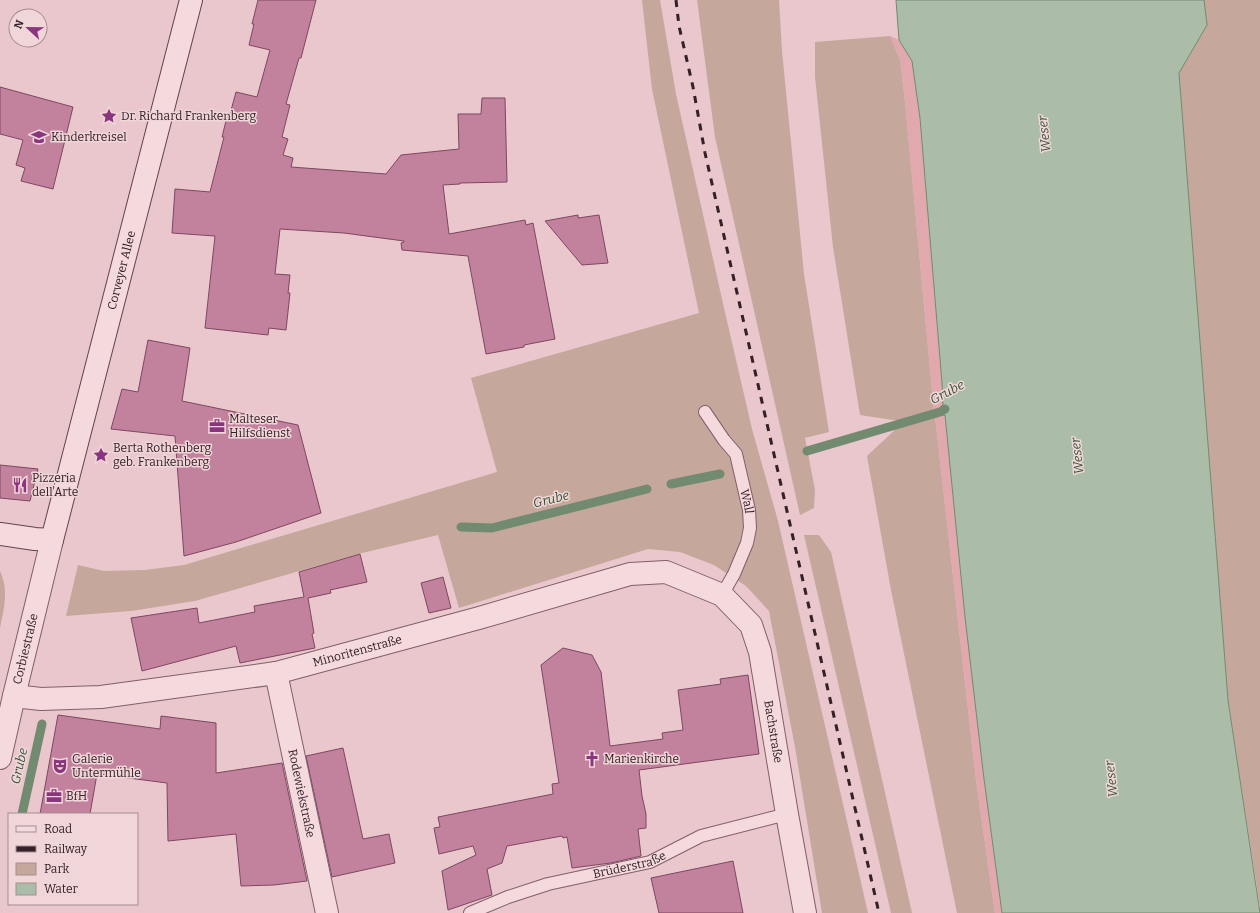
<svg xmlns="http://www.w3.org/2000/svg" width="1260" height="913" font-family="Bitter,serif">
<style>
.green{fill:#c5a79c}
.sand{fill:#e1a8ae}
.water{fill:#abbda8;stroke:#728a6f}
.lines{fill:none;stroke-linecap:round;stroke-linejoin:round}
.stream{stroke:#728a6f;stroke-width:9}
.building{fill:#c2829e;stroke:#7e4760}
.lane-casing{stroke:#825f6a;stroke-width:14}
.street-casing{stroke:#825f6a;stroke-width:24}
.secondary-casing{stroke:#64424e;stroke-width:24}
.lane{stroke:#f4d9dd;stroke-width:12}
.street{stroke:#f4d9dd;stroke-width:22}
.secondary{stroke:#f4d9dd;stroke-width:22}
.rail{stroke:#342028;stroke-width:3;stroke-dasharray:7 7;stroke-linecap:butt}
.labels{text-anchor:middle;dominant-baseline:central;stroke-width:3;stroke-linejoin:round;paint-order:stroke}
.poi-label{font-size:12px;fill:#342028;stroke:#f1d6d9;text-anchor:start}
.street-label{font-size:12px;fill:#342028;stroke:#f1d6d9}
.water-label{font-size:13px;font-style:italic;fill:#325234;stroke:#f1d6d9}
</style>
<rect width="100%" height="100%" fill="#e9c7cc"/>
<g class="green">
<path d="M642,0h18l16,94 48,214 28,121 26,92 90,392h-46l-27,-166 -26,-136 -23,-25 -32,-21 -34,-13 -32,-3 -189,59 -21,-73 -76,18 -167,48 -64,10 -65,5 12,-51 26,6 41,-1 39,-5 313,-93 -26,-94 228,-65 -47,-224z"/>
<path d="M697,0h82l3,51 22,223 25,158 -24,6 10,52 -1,18 -14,7 -85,-378z"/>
<path d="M1204,0h56v907l-32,-207 -49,-627 28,-48z"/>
<path d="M890,36l10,23 5,42 29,311 -35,9 -39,-6 -27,-168 -18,-170v-35z"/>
<path d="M935,416l41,364 19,133h-38l-66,-323 -24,-134 32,-30z"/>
<path d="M804,535h15l12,17 81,361h-21z"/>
<path d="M0,571c9,19 4,38 0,57z"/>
</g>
<g class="sand">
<path d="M890,36l9,4 13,21 8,57 22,265 1,22 -9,7 -29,-311 -5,-42z"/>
<path d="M945,415l39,364 18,134h-7l-19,-133 -41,-364z"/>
</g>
<path class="water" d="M896,0h308l3,25 -28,48 49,627 32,213h-258l-18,-134 -19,-162 -20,-202 -10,1 -1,-4 9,-7 -1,-22 -22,-265 -8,-57 -13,-21z"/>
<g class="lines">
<g class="stream">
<path d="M807,451l133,-39 5,-3"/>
<path d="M671,484l49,-10"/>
<path d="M461,527l31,1 155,-39"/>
<path d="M22,814l20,-90"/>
</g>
</g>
<g class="building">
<path d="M258,0h58l-15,58h-2l-13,46 4,1 -8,32 6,2 -5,16 10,3 -2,9 95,7 15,-19 58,-6 -1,-35h23l1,-16h23l2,84 -47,1v1l-17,1 6,49 76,-14 1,5 7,-2 22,116 -31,6v2l-38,7 -18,-98 -66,-6 -1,-7 3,-1v-1l-60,-8 -64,-4 -5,45 15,1 -2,18h2l-4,37 -17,-2 -1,7 -63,-7 10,-92 -43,-3 3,-44 35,3 14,-55h-2l6,-24 2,1 6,-22 21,5 13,-47 -21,-5 5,-21h-2z"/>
<path d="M0,87l73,20 -20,82 -32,-8 4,-13 -9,-3 7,-25 -23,-6z"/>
<path d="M578,215v3l21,-3 9,48 -26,2 -37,-44z"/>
<path d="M148,340l42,8 -8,53 116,24 23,88 -85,29 -52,14 -9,-120 -64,-7 11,-40 16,3z"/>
<path d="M0,465l38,4 -8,32 -30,-3z"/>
<path d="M360,554l7,28 -37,8 1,3 -23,5 6,35 -2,1 3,14 -75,15 -4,-17 -94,25 -11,-53 66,-10 2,15 56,-11 -1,-6 50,-9 -5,-25z"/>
<path d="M443,577l8,31 -22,5 -8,-30z"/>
<path d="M563,648l29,7 9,17 9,74 53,-7 -1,-6 21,-3 -5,-40 43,-6 -1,-5 28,-4 11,79 -120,16 3,26 4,18v14l-8,1 3,27 -30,7 -39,5 -5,-31 -4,1 -1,-2 -55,10 -5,17 -15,6 5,26 -44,15 -6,-39 34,-16 -3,-9 -34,8 -5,-26 6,-1 -2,-10 115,-23 -1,-10 7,-1 -18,-118z"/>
<path d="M58,715l102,14 1,-13 55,7v50l66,-10 25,118 -33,4 -33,1 -5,-52 -68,7 -1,-58 -70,-9 -7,40h-50z"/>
<path d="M343,748l20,91 26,-5 6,29 -63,14 -26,-121z"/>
<path d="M733,861l10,52h-84l-8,-35z"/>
</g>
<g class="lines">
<defs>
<g id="lane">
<path id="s1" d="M705,412l19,28 12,14 13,56 1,18 -3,15 -13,31 -12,21"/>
<path id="s2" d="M470,913l38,-16 40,-13 102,-22 51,-26 86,-22"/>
</g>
<g id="street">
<path id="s3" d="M276,673l51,240"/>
<path id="s4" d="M14,696l27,3 60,-2 175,-24 203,-55 151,-44 36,-2 56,23 29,30 9,27 27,162 18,99"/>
<path id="s5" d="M0,758l14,-62 38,-156"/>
</g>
<g id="secondary">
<path id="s6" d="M0,534l35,5 17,1 139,-540"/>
</g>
</defs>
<use href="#lane" class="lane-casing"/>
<use href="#street" class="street-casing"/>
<use href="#secondary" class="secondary-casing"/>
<use href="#lane" class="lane"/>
<use href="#street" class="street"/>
<use href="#secondary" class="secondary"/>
<path class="rail" d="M676,0l3,26 14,61 12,66 174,760"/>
</g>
<defs>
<symbol id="sight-bare" viewBox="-9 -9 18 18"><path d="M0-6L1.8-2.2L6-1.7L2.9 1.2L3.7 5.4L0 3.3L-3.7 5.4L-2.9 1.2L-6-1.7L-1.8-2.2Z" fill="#8a367e" stroke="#f1d6d9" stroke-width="2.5" paint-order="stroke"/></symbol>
<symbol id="school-bare" viewBox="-9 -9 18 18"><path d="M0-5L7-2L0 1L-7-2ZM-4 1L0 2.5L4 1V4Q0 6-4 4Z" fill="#8a367e" stroke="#f1d6d9" stroke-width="2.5" paint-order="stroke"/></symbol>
<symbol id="office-bare" viewBox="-9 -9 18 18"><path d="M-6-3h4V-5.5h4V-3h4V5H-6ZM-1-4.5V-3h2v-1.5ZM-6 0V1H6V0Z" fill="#8a367e" stroke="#f1d6d9" stroke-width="2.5" paint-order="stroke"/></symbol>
<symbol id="restaurant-bare" viewBox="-9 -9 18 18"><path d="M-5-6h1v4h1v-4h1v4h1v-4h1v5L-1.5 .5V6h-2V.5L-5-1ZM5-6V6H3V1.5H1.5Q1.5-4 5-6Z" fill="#8a367e" stroke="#f1d6d9" stroke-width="2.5" paint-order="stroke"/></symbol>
<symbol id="church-bare" viewBox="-9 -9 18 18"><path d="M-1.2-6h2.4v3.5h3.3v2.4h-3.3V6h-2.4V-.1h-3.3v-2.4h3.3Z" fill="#8a367e" stroke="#f1d6d9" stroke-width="2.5" paint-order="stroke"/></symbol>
<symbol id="theatre-bare" viewBox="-9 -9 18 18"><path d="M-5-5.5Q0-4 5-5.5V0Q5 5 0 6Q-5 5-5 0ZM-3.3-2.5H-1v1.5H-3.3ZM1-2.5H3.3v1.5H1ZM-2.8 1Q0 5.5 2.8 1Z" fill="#8a367e" stroke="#f1d6d9" stroke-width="2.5" paint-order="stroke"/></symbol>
</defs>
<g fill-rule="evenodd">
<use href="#sight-bare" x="98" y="105" width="22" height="22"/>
<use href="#school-bare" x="28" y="126" width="22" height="22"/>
<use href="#office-bare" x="206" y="415" width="22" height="22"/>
<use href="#sight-bare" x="90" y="444" width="22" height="22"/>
<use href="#restaurant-bare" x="9" y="474" width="22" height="22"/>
<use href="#church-bare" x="581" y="748" width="22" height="22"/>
<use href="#theatre-bare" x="49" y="755" width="22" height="22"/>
<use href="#office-bare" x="43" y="785" width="22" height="22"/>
</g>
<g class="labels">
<g class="poi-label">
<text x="121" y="116">Dr. Richard Frankenberg</text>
<text x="51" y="137">Kinderkreisel</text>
<text x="229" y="419">Malteser<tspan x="229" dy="14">Hilfsdienst</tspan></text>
<text x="113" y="448">Berta Rothenberg<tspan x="113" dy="14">geb. Frankenberg</tspan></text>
<text x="32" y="478">Pizzeria<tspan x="32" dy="14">dell'Arte</tspan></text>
<text x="72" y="759">Galerie<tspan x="72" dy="14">Untermühle</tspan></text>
<text x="604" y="759">Marienkirche</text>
<text x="66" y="796">BfH</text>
</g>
<g class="street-label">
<text stroke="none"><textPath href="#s6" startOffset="331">Corveyer Allee</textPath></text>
<text stroke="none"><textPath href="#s1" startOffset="101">Wall</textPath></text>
<text stroke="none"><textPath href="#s5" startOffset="112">Corbiestraße</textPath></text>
<text stroke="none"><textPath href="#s4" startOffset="348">Minoritenstraße</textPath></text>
<text stroke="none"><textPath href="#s4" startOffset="879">Bachstraße</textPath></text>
<text stroke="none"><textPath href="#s3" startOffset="123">Rodewiekstraße</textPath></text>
<text stroke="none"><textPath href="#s2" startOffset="167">Brüderstraße</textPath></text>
</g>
<g class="water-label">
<text transform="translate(1044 134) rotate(-96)">Weser</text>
<text transform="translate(947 392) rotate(-28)">Grube</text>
<text transform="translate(1077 456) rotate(-96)">Weser</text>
<text transform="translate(551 499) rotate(-14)">Grube</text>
<text transform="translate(19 766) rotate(-77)">Grube</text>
<text transform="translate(1111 779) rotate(-96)">Weser</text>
</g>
</g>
<rect x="8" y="813" width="130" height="92" fill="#f1d6d9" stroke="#a58d92"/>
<rect x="16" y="826" width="20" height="6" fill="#f4d9dd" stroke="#a58d92"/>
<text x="44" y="833" font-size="12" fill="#342028">Road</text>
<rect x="16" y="846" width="20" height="6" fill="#342028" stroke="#a58d92"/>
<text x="44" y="853" font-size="12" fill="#342028">Railway</text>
<rect x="16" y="863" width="20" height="12" fill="#c5a79c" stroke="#a58d92"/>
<text x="44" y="873" font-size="12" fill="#342028">Park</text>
<rect x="16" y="883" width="20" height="12" fill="#abbda8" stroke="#a58d92"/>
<text x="44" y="893" font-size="12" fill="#342028">Water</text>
<g transform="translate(28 28) rotate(292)"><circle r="19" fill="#f1d6d9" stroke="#a58d92"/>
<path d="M0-3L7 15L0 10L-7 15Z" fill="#8a367e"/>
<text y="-6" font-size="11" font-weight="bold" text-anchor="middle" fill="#342028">N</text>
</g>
</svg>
